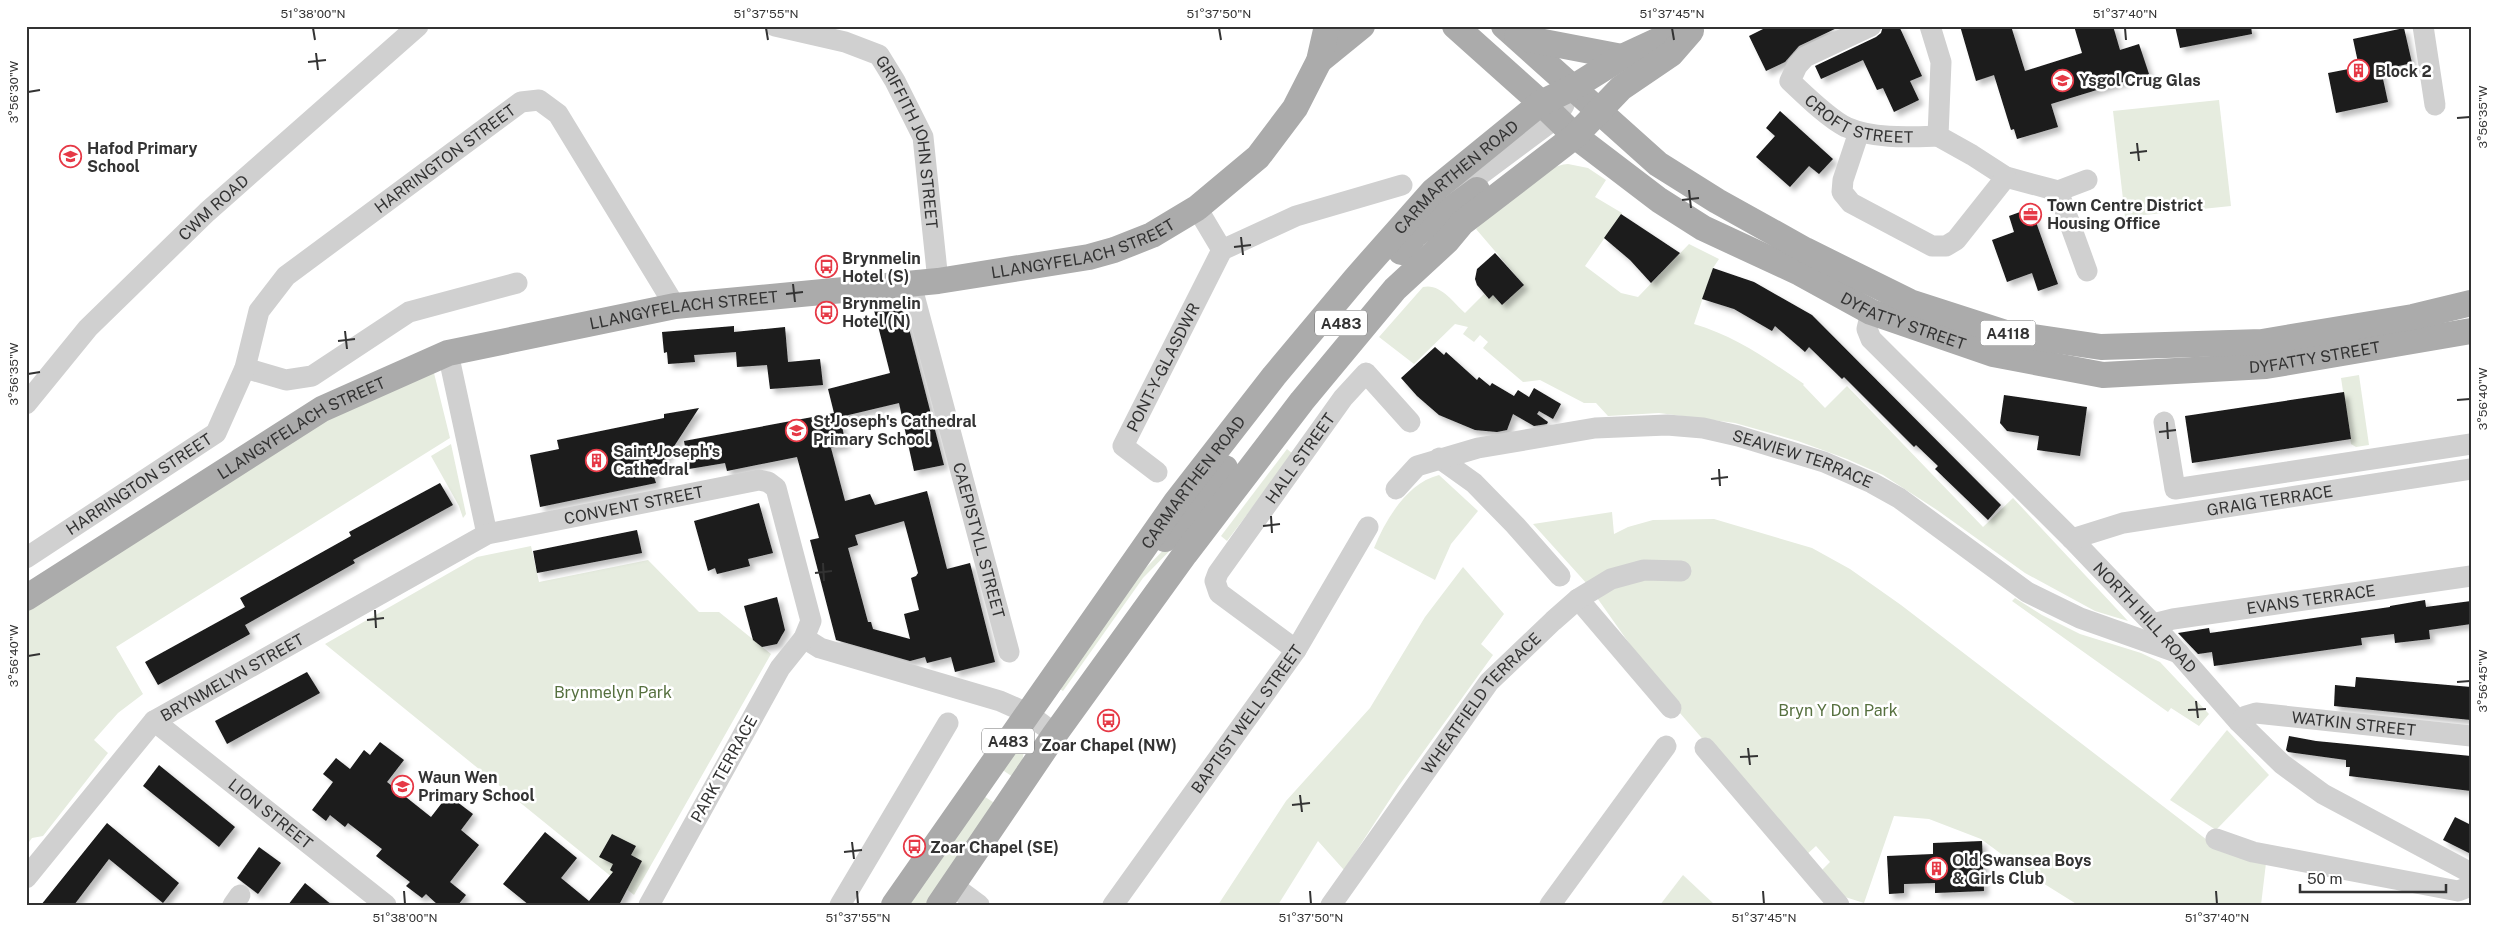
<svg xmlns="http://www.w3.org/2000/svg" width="2497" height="931" font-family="'Public Sans',sans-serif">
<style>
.green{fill:#e6ecdf}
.building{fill:#1a1a1a;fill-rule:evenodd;filter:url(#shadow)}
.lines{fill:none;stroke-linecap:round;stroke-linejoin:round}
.minor{stroke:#d0d0d0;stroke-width:21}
.major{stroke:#ababab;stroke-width:26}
.ticks{fill:none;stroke:#333;stroke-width:2}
.labels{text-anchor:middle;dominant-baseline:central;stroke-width:5;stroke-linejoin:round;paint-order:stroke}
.shield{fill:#fff;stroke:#707070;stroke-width:1}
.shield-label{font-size:15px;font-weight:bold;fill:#333}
.poi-label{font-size:16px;font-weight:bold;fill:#333;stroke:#fff;text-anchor:start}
.street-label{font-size:16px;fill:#333;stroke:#fff}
.park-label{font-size:16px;fill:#56703f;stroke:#fff}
.neatline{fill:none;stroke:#333;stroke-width:2}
.ticks-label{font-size:12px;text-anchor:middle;fill:#333}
</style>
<defs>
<filter id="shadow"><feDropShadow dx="4.5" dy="4.5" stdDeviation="2.5" flood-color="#0004"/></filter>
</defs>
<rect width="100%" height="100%" fill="#fff"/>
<g class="green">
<path d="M2219,100l12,106 -106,11 -12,-106z"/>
<path d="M1568,164l20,4 18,12 -11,17 27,16 -37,53 36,27 17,4 51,-53 30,15 -6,9 -19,56c41,12 75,36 110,60l-1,1 22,23 22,-22 136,141 30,-29 115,123 -33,-10 -70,-38 -88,-63 -54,-35 -36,-16 -49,-18 -63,-18 -76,-10 -51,3 -12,-13h-12l-44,-23 -17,2 -40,-34 5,-6 -8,-7 -6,7 -11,-8 5,-7 -13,-3 -41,40 -35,-27 44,-50c17,-4 30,15 42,26l19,-19 5,5 4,-4 9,10 22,-20 -48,-56c21,-19 65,-64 92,-65z"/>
<path d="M434,373l16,65 -334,209 27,47 -25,19 -24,27 14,13 -65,83 -11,2 -6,8v-238l304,-196z"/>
<path d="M2359,375l10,70 -13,2 -5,-3 -10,-66z"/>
<path d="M451,444l15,70 -3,4 -4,-12 -28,-50z"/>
<path d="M1287,449l6,5 -66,87 -6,-5z"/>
<path d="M1439,475l39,36 -27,33 -16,36 -61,-32c12,-29 33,-65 65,-73z"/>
<path d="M1612,512l2,22 14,-7 25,-7 61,-1 98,29 38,21 51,36 310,238 55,20 -5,42h-183l-51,-32 -46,-34 -52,-20 -35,-3 -30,87 -19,-6 -23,-27 8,-8 -14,-16 -11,10 -133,-152 -84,-119 -55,-61z"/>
<path d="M1190,523l4,3 -51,52 -80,113 -5,-3 81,-113z"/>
<path d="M531,546l8,36 109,-22 51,52h20l52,42 -137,241 -309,-251 152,-87z"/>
<path d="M1463,567l41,47 -23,30 12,11 -95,132 -54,83 -26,-29 -40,64h-60l68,-104 84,-93 55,-91z"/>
<path d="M2015,598l27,17 38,19 61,19 19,9 49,52 -10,12 -28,-18 -3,4 -156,-111z"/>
<path d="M2227,730l42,45 -53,55 -46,-30z"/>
<path d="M1026,739l-4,24 -9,14 -12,-8z"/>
<path d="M982,795l14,9 -70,101h-19z"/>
<path d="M1683,875l32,30h-55z"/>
</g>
<g class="building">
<path d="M1769,26h72l-42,20 -14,16 -19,9 -17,-35z"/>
<path d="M1883,26h16l23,50 -12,5 9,19 -25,12 -11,-24 -6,2 -14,-30 -42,19 -6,-13 61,-29 5,-4z"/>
<path d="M1960,26h51l14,45 57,-18 -8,-27h39l7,24 19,-6 10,30 -98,30 7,23 -41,12 -3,-10 -3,1 -17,-55 -18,6z"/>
<path d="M2175,26h76l1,8 -72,14z"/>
<path d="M2404,28l8,35 -31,7 7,32 -52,11 -8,-40 31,-6 -6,-28z"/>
<path d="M1780,111l53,48 -14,15 -10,-8 -19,21 -34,-30 19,-21 -9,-8z"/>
<path d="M2031,208l27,76 -20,7 -6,-18 -25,9 -15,-42 22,-8 -5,-16z"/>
<path d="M1621,214l59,39 -29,30 -21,-23 -26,-22z"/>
<path d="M1495,253l29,32 -22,20 -9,-10 -4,4 -12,-14 -2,-6 2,-10z"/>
<path d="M1713,268l41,14 58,33 189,190 -13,15 -53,-51 3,-3 -22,-21 -2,2 -70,-70 -2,2 -33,-32 -4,5 -30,-26 -3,5 -38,-22 -32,-10z"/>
<path d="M897,308l8,5 39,152 -30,6 -15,-68 -59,14 6,28 -15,3 14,53 25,-7 5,11 52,-14 20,78 23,-6 25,99 -40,10 -4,-15 -24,6 -2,-6 -15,4 -74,-21 -26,-100 9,-2 -22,-81 -70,14 -2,-8 -36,6 -5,-28 150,-28 -6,-24 62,-16 -16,-63zM904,521l14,52 -2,3 -5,2 8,32 -15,4 6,25 -37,-10 -2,-7h-3l-20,-74 10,-3 -3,-10z"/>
<path d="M734,326v6l51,-5 3,35 32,-3 3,26 -53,4 -3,-24 -30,2 -1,-15 -42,3 1,7 -27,2 -1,-12 -3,1 -2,-21z"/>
<path d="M1435,347l9,8 2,-3 31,28 2,-3 11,9 2,-3 22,13 4,-6 11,7 5,-9 27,16 -8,15 -14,-8 -2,3 11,8 -1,2 -13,2 -21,-12 -6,16 -10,2 -22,-2 -36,-15 -22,-19 -16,-18z"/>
<path d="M2344,392l7,47 -159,24 -7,-47z"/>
<path d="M2004,395l83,12 -7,49 -43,-6 2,-14 -32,-5 -7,-8z"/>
<path d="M699,408l-45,69 2,6 -116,24 -10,-52 29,-6 -2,-9 107,-22v-4z"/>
<path d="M440,483l13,22 -100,55 2,3 -110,62 5,9 -92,51 -13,-23 100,-55 -5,-9 111,-62 -2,-4z"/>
<path d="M759,503l14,50 -25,6 2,7 -33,8 -2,-6 -7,3 -14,-50z"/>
<path d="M637,530l5,23 -105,20 -4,-22z"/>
<path d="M777,597l8,33 -8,14 -15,3 -9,-7 -9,-34z"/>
<path d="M2425,600l1,7 45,-6v23l-42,6 1,9 -35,4 -1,-9 -33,4 1,7 -148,21 -2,-14 -14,2 -20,-21 31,-5 1,5 180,-26v-1z"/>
<path d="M307,672l13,21 -93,51 -12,-23z"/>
<path d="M2356,677l115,10v33l-137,-14 1,-21 20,2z"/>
<path d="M2289,736l27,5 155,15v35l-122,-15 1,-9h-4v-7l-58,-8 -2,-2z"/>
<path d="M380,742l24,18 -17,22 44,35 17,-22 25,19 -12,16 18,15 -29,37 16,13 -8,10h-20l-12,-11 -4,4 -16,-12 4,-4 -34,-26 6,-7 -34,-26 -3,4 -15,-12 -4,6 -14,-11 21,-28 -10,-8 13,-16 14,11 14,-19 6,5z"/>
<path d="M159,765l76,62 -16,20 -76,-61z"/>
<path d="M2455,817l16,8v29l-28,-14z"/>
<path d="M107,823l72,60 -16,20 -54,-44 -35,46h-33z"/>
<path d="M545,832l32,26 -16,20 28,23 24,-29 -3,-2 3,-6 -14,-7 13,-23 24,12 -5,9 11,6 -23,44h-90l-26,-21z"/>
<path d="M1982,841l2,50 -49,2v-10l-31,1v9l-15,1 -2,-38 46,-2v-11z"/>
<path d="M259,847l22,16 -23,31 -21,-16z"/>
<path d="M305,883l27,22h-44z"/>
</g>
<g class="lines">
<g class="minor">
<path id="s1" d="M775,26l70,16 34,13 16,26 28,56 15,144"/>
<path id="s2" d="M1871,26l-66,31 -8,9 -7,15c15,14 38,37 56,46 27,12 63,10 92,9"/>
<path d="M1930,26l11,36 -3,74 34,19 34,22 52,14 29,-11"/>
<path d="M2423,26l12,79"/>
<path d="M1859,132l-16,48 -1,12 9,11 81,43h14l10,-6 50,-63"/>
<path d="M2058,191l29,80"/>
<path d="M1454,194l102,-76 8,-13"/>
<path d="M1197,208l25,42 74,-34 106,-31"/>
<path id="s3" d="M911,284l98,368"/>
<path id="s4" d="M1871,312l-4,17 4,10 201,200 81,85 86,98 43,42 41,30 148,79"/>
<path d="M448,353l39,181"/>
<path d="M245,368l41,12 26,-4 97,-64 108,-29"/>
<path id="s5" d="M26,404l62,-76 119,-116 211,-186"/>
<path d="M2164,422l11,67 296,-45"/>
<path d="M1439,458l35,25 41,42 45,51"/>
<path id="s6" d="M1157,472l-34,-26 99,-196"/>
<path id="s7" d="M1396,489l21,-23 61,-18 117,-20 72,-3 36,3 35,8 86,26 48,21 27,15 128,94 53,26 99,35"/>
<path id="s8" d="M2072,539l51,-16 348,-54"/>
<path id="s9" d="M26,558l190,-125 29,-65 14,-57 27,-35 235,-174 18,-2 19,14 117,192"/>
<path d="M1578,599l93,109"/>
<path id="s10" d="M2153,624l20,-5 298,-43"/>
<path d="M804,638l16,10 180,53 27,12 28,21"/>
<path id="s11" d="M1296,650l-77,-57 -4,-12 3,-8 125,-175 23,-25 44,49"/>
<path id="s12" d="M154,721l232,184"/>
<path id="s13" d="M2239,722l7,-6 10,-3 215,23"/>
<path d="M1705,748l134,157"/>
<path d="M2216,839l37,13 205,39 13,-5"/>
<path id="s14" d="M26,878l128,-157 333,-187 272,-54 9,2 8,6 35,133 -7,17 -24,30 -131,237"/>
<path d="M952,885l27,20"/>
<path d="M233,905l7,-10"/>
<path d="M840,905l108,-182"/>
<path id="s15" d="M1113,905l183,-255 72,-123"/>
<path id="s16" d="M1331,905l158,-223 64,-61 25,-22 33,-20 33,-9 37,1"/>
<path d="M1550,905l116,-159"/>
</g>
<g class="major">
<path id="s17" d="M1455,26l86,77 34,33 84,64 44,28 97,45 71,39 122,42 110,21 163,-9 205,-35"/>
<path d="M1504,26l154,138 59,37 88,49 105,52 96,31 95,14 161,-5 151,-25 58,-14"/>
<path d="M1517,37l105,20"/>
<path d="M1319,61l43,-35"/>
<path d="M1401,252l14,-17 62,-45"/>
<path d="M1165,539l27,-27 33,-44"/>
<path id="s18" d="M26,598l296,-189 126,-56 227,-47 263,-25 151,-24 25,-7 38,-15 45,-27 61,-51 37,-49 24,-47 8,-35"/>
<path id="s19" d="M894,905l282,-403 98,-126 82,-98 77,-87 108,-88 33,-16 48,-30 67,-31"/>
<path d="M939,905l116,-171 130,-180 117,-153 93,-112 52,-48 15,-18 113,-87 46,-48 50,-34 20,-23"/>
</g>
</g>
<path class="ticks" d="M313,28l2,12M766,28l2,12M1219,28l2,12M1672,28l2,12M2125,28l1,12M316,53l2,17M308,62l18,-2M28,92l12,-2M2457,118l13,-1M2137,143l2,18M2130,153l17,-2M1689,190l2,18M1682,200l17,-2M1241,237l2,18M1234,247l17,-2M793,284l2,18M786,294l17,-2M345,331l2,18M338,341l17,-2M28,374l12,-2M2457,400l13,-1M2167,422l1,17M2159,432l17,-2M1719,469l1,17M1711,479l17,-2M1271,516l1,17M1263,526l17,-2M823,563l1,18M815,573l17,-2M375,610l1,18M367,620l17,-2M28,656l12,-2M2457,682l13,-1M2196,701l2,17M2188,710l18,-1M1748,748l2,17M1740,757l18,-1M1300,795l2,17M1292,805l18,-2M852,842l2,17M844,852l18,-2M404,891l1,13M857,891l1,13M1310,891l1,13M1763,891l1,13M2216,891l1,13"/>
<defs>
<symbol id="building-ring" viewBox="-11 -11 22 22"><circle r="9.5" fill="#fff" stroke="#e63946" stroke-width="1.5"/><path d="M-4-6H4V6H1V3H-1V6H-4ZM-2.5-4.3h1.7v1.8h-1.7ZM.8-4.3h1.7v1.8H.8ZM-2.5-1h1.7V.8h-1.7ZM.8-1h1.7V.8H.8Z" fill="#e63946"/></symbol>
<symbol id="school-ring" viewBox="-11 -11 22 22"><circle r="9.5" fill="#fff" stroke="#e63946" stroke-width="1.5"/><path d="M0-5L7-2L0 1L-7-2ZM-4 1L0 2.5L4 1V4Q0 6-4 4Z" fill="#e63946"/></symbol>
<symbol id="office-ring" viewBox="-11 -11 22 22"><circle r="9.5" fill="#fff" stroke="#e63946" stroke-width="1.5"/><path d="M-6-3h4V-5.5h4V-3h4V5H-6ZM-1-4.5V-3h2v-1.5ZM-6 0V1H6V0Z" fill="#e63946"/></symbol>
<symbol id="bus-ring" viewBox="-11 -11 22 22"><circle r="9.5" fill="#fff" stroke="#e63946" stroke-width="1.5"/><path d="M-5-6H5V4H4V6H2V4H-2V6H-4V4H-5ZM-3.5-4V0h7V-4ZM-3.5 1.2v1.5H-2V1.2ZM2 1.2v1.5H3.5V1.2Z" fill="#e63946"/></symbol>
</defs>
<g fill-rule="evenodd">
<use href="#building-ring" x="2346" y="58" width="25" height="25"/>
<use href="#school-ring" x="2050" y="68" width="25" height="25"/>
<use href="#school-ring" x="58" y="144" width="25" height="25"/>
<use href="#office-ring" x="2018" y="202" width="25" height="25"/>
<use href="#bus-ring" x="814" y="254" width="25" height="25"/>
<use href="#bus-ring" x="814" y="300" width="25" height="25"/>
<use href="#school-ring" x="784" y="418" width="25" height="25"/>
<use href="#building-ring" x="584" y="448" width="25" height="25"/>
<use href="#bus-ring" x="1096" y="708" width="25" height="25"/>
<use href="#school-ring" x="390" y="774" width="25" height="25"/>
<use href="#bus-ring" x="902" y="834" width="25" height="25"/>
<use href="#building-ring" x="1924" y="856" width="25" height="25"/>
</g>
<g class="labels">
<g class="shield">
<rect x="1315" y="310.5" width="52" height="25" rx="4"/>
<rect x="1980.5" y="320.5" width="55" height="25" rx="4"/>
<rect x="982" y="728.5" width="52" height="25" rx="4"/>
</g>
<g class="shield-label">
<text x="1341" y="323">A483</text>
<text x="2008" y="333">A4118</text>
<text x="1008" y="741">A483</text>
</g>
<g class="poi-label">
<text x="2375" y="71">Block 2</text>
<text x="2079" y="80">Ysgol Crug Glas</text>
<text x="87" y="148">Hafod Primary<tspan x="87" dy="18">School</tspan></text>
<text x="2047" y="205">Town Centre District<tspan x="2047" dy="18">Housing Office</tspan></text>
<text x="842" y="258">Brynmelin<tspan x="842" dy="18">Hotel (S)</tspan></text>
<text x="842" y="303">Brynmelin<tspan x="842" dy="18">Hotel (N)</tspan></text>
<text x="813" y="421">St Joseph's Cathedral<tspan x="813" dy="18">Primary School</tspan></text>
<text x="613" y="451">Saint Joseph's<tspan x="613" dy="18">Cathedral</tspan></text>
<text x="1109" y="745" text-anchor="middle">Zoar Chapel (NW)</text>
<text x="418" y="777">Waun Wen<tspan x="418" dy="18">Primary School</tspan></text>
<text x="930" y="847">Zoar Chapel (SE)</text>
<text x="1952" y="860">Old Swansea Boys<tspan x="1952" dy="18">&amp; Girls Club</tspan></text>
</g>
<g class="street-label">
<text stroke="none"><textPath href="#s2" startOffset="184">CROFT STREET</textPath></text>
<text stroke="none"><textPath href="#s1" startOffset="202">GRIFFITH JOHN STREET</textPath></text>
<text stroke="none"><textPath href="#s9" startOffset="599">HARRINGTON STREET</textPath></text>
<text stroke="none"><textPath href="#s19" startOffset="922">CARMARTHEN ROAD</textPath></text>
<text stroke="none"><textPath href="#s5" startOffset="272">CWM ROAD</textPath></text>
<text stroke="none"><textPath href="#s18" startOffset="1134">LLANGYFELACH STREET</textPath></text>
<text stroke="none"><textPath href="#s18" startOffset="729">LLANGYFELACH STREET</textPath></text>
<text stroke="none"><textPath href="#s17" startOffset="542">DYFATTY STREET</textPath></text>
<text stroke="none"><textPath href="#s17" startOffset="962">DYFATTY STREET</textPath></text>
<text stroke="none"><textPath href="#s6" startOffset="131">PONT-Y-GLASDWR</textPath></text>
<text stroke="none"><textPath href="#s18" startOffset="324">LLANGYFELACH STREET</textPath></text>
<text stroke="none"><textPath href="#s11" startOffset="258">HALL STREET</textPath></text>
<text stroke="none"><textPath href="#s7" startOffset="426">SEAVIEW TERRACE</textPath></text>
<text stroke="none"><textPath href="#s19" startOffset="518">CARMARTHEN ROAD</textPath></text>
<text stroke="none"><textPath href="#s9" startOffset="135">HARRINGTON STREET</textPath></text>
<text stroke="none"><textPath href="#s8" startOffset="202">GRAIG TERRACE</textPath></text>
<text stroke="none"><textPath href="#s14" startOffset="734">CONVENT STREET</textPath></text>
<text stroke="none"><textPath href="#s3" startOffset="265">CAEPISTYLL STREET</textPath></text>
<text stroke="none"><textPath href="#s10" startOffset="160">EVANS TERRACE</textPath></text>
<text stroke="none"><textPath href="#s4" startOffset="419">NORTH HILL ROAD</textPath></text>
<text stroke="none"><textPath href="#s14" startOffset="292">BRYNMELYN STREET</textPath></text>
<text stroke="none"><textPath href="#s16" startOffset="252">WHEATFIELD TERRACE</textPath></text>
<text stroke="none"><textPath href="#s15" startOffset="229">BAPTIST WELL STREET</textPath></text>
<text stroke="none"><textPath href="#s13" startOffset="118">WATKIN STREET</textPath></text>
<text transform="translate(724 769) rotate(-61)">PARK TERRACE</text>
<text stroke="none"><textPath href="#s12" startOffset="149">LION STREET</textPath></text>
</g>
<g class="park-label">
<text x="613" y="692">Brynmelyn Park</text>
<text x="1838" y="710">Bryn Y Don Park</text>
</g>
</g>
<rect width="2497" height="931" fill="none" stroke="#ffffff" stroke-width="55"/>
<path d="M2300 884v8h146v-8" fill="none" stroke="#333333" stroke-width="2.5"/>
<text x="2307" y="884" font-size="15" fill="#333333" stroke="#ffffff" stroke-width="4" paint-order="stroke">50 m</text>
<rect x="28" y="28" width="2442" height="876" class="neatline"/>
<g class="ticks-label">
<text x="313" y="18">51°38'00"N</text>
<text x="766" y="18">51°37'55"N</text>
<text x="1219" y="18">51°37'50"N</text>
<text x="1672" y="18">51°37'45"N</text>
<text x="2125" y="18">51°37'40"N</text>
<text transform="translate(14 92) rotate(-90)" y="4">3°56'30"W</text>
<text transform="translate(2483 117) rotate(-90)" y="4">3°56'35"W</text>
<text transform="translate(14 374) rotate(-90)" y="4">3°56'35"W</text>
<text transform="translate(2483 399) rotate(-90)" y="4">3°56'40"W</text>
<text transform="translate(14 656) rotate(-90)" y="4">3°56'40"W</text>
<text transform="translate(2483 681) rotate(-90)" y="4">3°56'45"W</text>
<text x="405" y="922">51°38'00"N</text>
<text x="858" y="922">51°37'55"N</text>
<text x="1311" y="922">51°37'50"N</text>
<text x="1764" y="922">51°37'45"N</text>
<text x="2217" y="922">51°37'40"N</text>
</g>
</svg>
